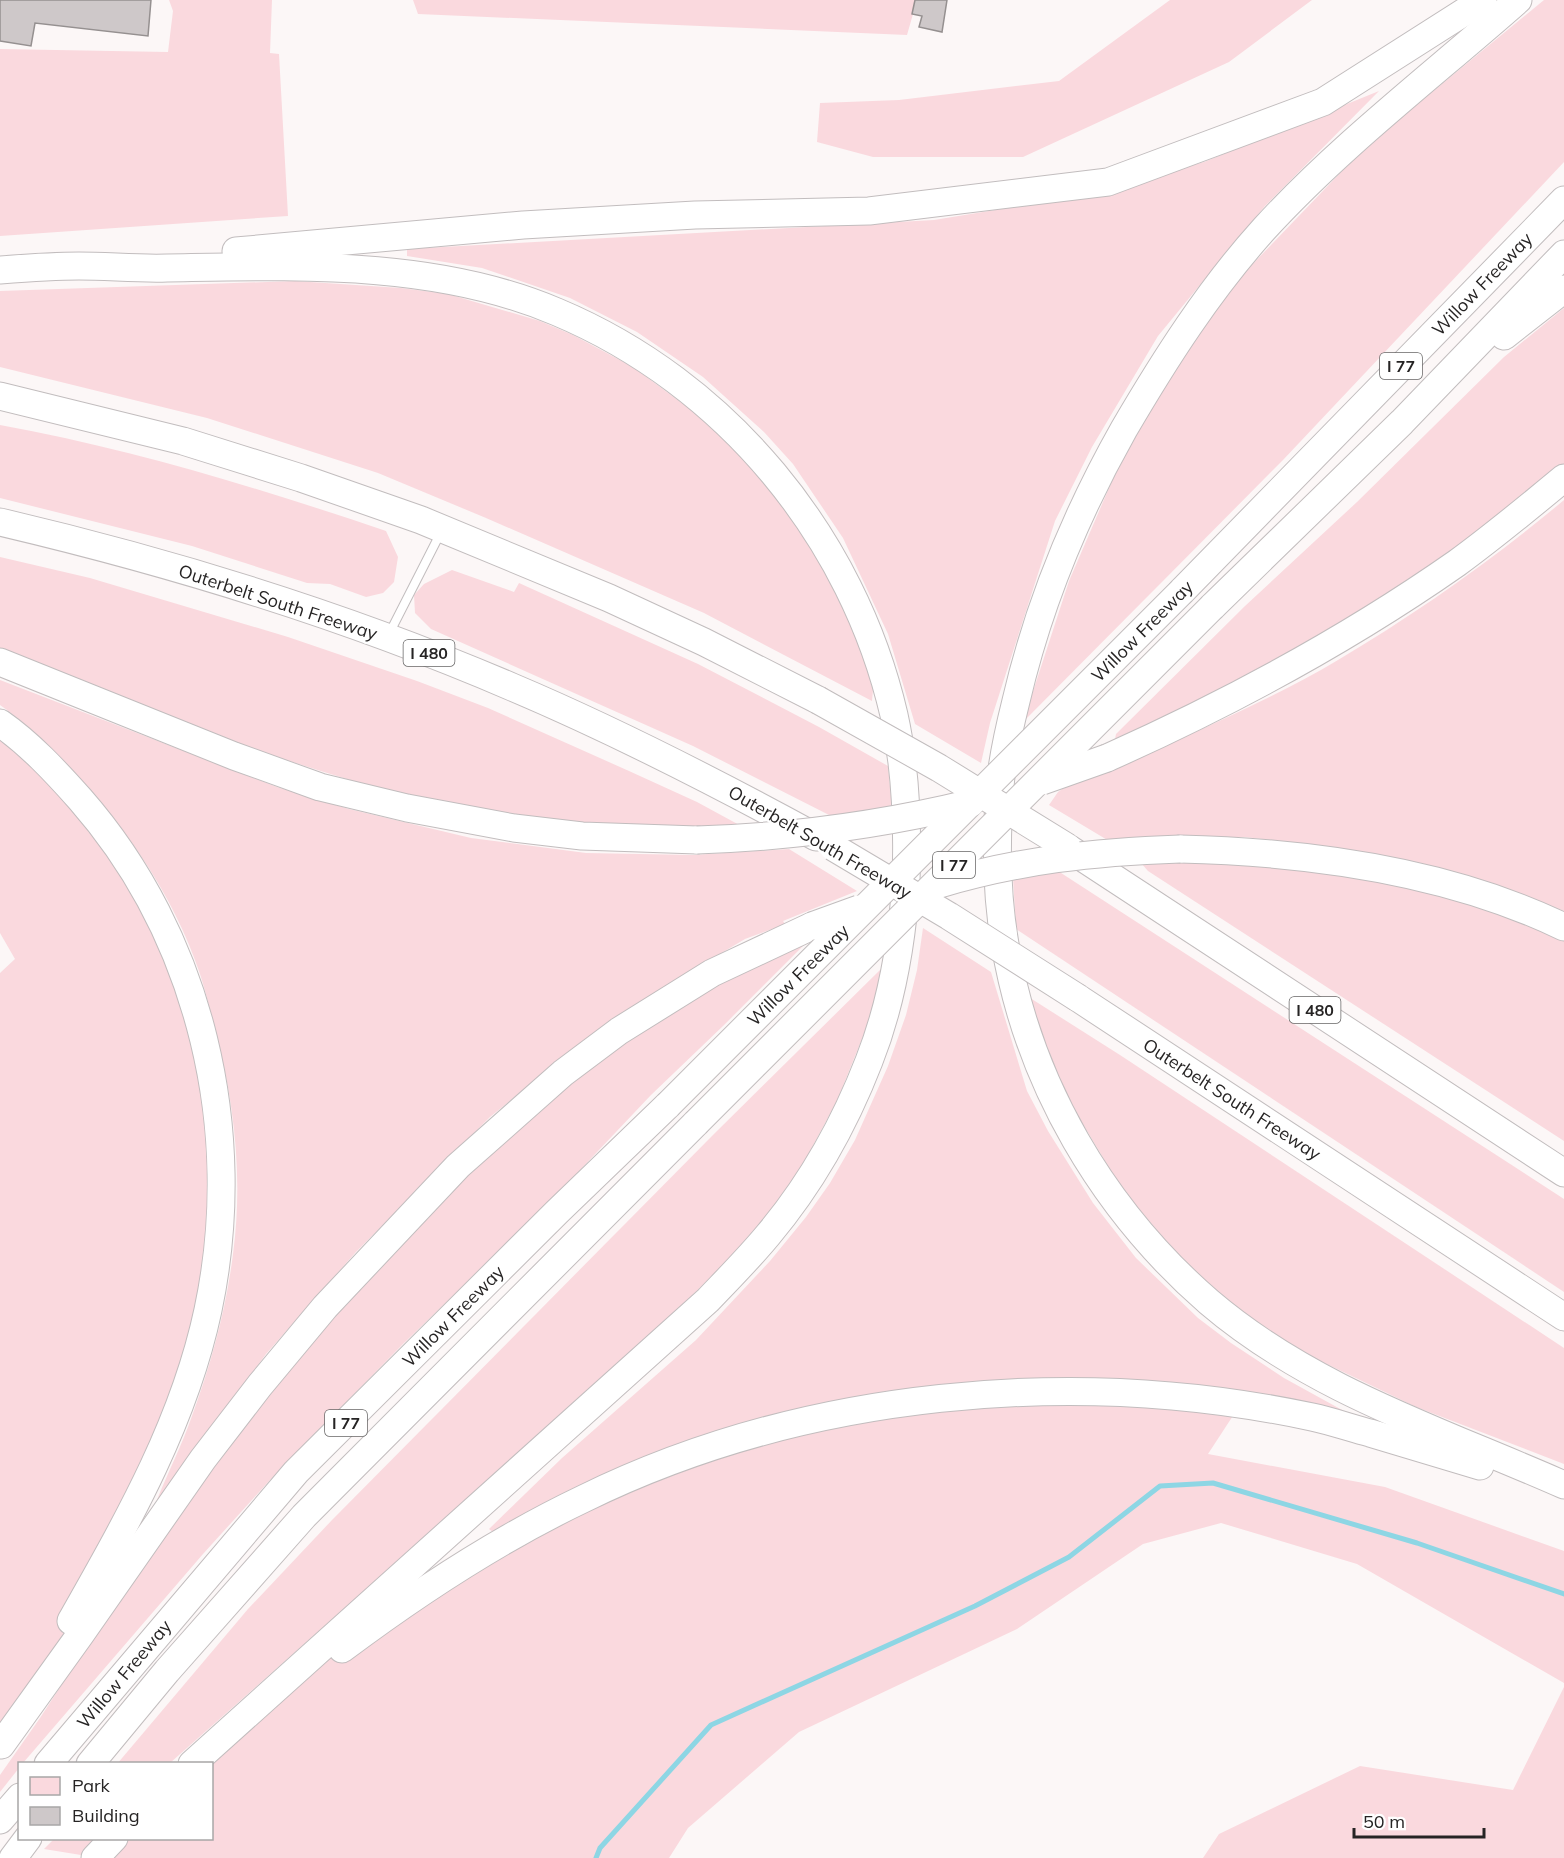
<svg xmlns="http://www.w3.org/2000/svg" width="1564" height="1858" font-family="Mulish,sans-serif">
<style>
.green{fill:#fad9de}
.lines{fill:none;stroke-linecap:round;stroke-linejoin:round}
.stream{stroke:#8dd6e4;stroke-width:5}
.building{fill:#cec8c9;stroke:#959090;stroke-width:1.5}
.lane-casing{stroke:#c2bdbe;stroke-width:10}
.highway-casing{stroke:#c2bdbe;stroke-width:29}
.lane{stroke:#fff;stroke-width:8}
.highway{stroke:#fff;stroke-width:27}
.highway-bridge-casing{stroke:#c2bdbe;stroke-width:29;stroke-linecap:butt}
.highway-bridge{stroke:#fff;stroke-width:27}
.labels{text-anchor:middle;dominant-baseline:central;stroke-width:4.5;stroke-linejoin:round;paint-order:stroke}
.shield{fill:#fff;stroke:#676666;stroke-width:1.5}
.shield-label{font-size:16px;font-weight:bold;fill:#262424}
.street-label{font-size:18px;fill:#262424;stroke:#fff}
</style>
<rect width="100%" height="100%" fill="#fcf7f7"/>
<g class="green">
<path d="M169,0h103l-2,53 9,1 9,162 -288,20v-187l168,3 5,-41z"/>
<path d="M413,0h534l-5,32 -23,-5 3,-11 -9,-2 -6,21 -489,-21z"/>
<path d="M1170,0h142l-83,62 -206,95h-150l-56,-15 3,-39 79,-3 160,-19z"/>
<path d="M1544,0h20v162l-281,298 -260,262 46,-141 43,-100 34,-66 57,-87 41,-55 100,-104 59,-53z"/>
<path d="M1379,91l-114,115 -107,130 -66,111 -37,74 -65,202 -9,40 -66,-39 -27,-90 -45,-96 -50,-74 -29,-32 -61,-55 -66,-45 -67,-34 -88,-30 -75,-12v-7l527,-29 159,-26 111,-32z"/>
<path d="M295,281l106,7 47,6 92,27 33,14 60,32 80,59 47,48 72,104 27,62 14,50 -1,11 -168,-88 -218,-95 -108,-45 -171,-55 -207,-51v-76z"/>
<path d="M1564,308v157l-163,124 -131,78 -156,77 2,-10 129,-128 112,-104 147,-145z"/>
<path d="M0,425c132,24 259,63 386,106l12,26 -4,25 -11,11 -17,4 -36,-13 -23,-1 -115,-37 -192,-48z"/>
<path d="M1564,500v411l-88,-33 -81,-20 -88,-14 -63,-7h-55l-80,4 -60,-36 9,-13 11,-8 50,-16v-3l23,-8c65,-31 134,-60 196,-97 79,-47 156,-101 226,-160z"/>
<path d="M0,557l90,21 198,59 129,44 71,27 141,63 68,31 46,25c-108,-1 -223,-2 -328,-29 -142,-36 -278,-93 -415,-144z"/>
<path d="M452,570l62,22 5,-9 179,81 121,63 69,39 4,41 -59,10 -140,-71 -262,-117 -16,-16 -1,-18 10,-11z"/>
<path d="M0,680l277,107 72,22 122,29 115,15 107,2 96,-6 68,42 -74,30 2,3 -40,15 -104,62 -58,40 -93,76 -134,135 -90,102 -94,129 -15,17c11,-28 25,-55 35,-84 19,-52 34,-106 41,-162 10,-74 2,-151 -18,-224 -5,-19 -9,-38 -15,-56 -28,-85 -85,-163 -150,-224 -16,-15 -32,-33 -50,-45z"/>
<path d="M0,723l115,120 88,191 15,219 -88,265 -130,228v-773l15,-14 -15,-26z"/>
<path d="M1189,859l170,16 106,25 99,38v203l-416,-270 -7,-8z"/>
<path d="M1058,871l506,328v93l-548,-363 -3,-51z"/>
<path d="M923,928l68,44 36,119 21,40 45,72 43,55 62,60 33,25 53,35 69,38 -45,-9 -422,-10 -392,136 -5,-4 73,-71 134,-118 74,-79 36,-44 24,-34 25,-43 33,-74 18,-51 11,-45z"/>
<path d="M806,943l-83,83 -72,69 -105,111 -143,138 -133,136 -67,74 -180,209 -3,1 -1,4 -19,24v-17l40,-57 67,-103 140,-200 97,-113 142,-147 131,-112 137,-81z"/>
<path d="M882,968l-12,51 -33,82 -35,65 -34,48 -40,46 -81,80 -477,423 -53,1 131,-155 84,-89 382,-386z"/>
<path d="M1027,996l93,59 444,293v116l-148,-57 -108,-52 -57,-36 -67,-56 -64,-77 -54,-90z"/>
<path d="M896,1404l344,1 -32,49 177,33 179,64v132l-207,-119 -136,-41 -78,21 -126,85 -218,103 -111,96 -19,30h-574l19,-19 98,-1v-74l20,-35 142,-104 211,-127z"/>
<path d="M1564,1687v171h-361l16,-24 141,-68 153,24z"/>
<path d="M54,1839h43l-16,16 -37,-6z"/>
</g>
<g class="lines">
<path class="stream" d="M596,1858l4,-10 111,-123 264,-119 94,-49 91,-71 53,-3 204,60 147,51"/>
</g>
<g class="building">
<path d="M0,0h151l-3,36 -113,-13 -4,23 -31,-5z"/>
<path d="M915,0h32l-5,32 -23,-5 3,-11 -10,-2z"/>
</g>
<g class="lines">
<defs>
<path id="lane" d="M390,632l50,-98"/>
<g id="highway">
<path d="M1518,0c-85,75 -177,145 -254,229 -55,61 -99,130 -140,200 -48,85 -86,177 -108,272 -7,28 -14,58 -16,86 -4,51 -4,106 5,157 23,139 98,266 204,358 103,88 233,129 355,183"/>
<path d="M236,251l287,-26 172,-10 174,-4 239,-29 215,-80 160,-102"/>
<path d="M0,270c26,-2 53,-4 79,-4 29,0 59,3 88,2 130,-2 268,-8 390,44 169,71 296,225 337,403 12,54 14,111 12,166 -4,62 -14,122 -37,180 -24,62 -59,124 -101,174 -19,23 -40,44 -60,65l-516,464"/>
<path d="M1504,336l60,-47"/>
<path d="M0,396l183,45 118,37 120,42 188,78 95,44 114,58"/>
<path d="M0,522c174,41 347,94 512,165 104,44 205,96 304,150"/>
<path d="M1182,591l382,-391"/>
<path d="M1212,607l190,-185 162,-168"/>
<path d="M0,662l234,94 86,31 87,21 107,20 68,8 115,4"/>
<path d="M0,723c30,21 56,49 80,76 121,138 166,332 128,511 -24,113 -81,212 -137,311"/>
<path d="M1107,758c123,-55 240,-118 350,-195 37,-27 72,-56 107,-85"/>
<path d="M1068,848l496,325"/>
<path d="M1180,849c127,3 268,22 384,78"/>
<path d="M1078,998l486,319"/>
<path d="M342,1649c76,-57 155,-109 241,-150 220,-108 490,-133 729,-82 19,4 39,11 58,16 37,11 74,22 110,33"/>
<path d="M1,1745l79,-110 123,-176 57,-74 65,-78 133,-141 105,-93 56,-42 93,-58 100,-47"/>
<path d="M48,1764l248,-292 261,-260 111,-107"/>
<path d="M90,1764l77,-93 137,-155 392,-393"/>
<path d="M0,1820l20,-23"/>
<path d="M13,1858l15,-20"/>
<path d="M95,1858l19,-20"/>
</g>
</defs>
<use href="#lane" class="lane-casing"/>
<use href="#highway" class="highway-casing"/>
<use href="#lane" class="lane"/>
<use href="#highway" class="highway"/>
<defs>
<g id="highway-bridge">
<path d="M818,700l121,68 128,79"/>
<path d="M1042,781l65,-23"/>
<path d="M697,840c93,-3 184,-15 274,-37"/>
<path d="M833,847l116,69 129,82"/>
<path d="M936,885c83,-25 158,-33 244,-36"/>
<path d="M812,926l47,-17"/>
<path d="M668,1105l514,-514"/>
<path d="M696,1123l516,-516"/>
</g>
</defs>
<use href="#highway-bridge" class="highway-bridge-casing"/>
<use href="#highway-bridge" class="highway-bridge"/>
</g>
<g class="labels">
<g class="shield">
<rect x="1380" y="353" width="42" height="26" rx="4.5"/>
<rect x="403.5" y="640" width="51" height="26" rx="4.5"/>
<rect x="933" y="852" width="42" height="26" rx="4.5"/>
<rect x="1289.5" y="997" width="51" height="26" rx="4.5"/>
<rect x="325" y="1410" width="42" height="26" rx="4.5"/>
</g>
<g class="shield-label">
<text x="1401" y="366">I 77</text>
<text x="429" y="653">I 480</text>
<text x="954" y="865">I 77</text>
<text x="1315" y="1010">I 480</text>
<text x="346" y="1423">I 77</text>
</g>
<g class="street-label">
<text transform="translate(1482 284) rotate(-46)">Willow Freeway</text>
<text transform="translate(278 602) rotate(18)">Outerbelt South Freeway</text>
<text transform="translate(1142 631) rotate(-45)">Willow Freeway</text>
<text transform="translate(820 842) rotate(30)">Outerbelt South Freeway</text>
<text transform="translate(798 975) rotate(-45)">Willow Freeway</text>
<text transform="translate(1232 1099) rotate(33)">Outerbelt South Freeway</text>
<text transform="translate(453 1316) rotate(-45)">Willow Freeway</text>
<text transform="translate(124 1674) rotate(-50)">Willow Freeway</text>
</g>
</g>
<rect x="18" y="1762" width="195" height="78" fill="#ffffff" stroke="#a8a7a7" stroke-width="1.5"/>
<rect x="30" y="1777" width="30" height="18" fill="#fad9de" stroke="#a8a7a7" stroke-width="1.5"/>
<text x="72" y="1792" font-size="18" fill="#262424">Park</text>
<rect x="30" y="1807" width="30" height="18" fill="#cec8c9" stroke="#a8a7a7" stroke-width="1.5"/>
<text x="72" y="1822" font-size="18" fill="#262424">Building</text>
<path d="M1354 1828v9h130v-9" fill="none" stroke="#262424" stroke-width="3"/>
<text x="1363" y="1828" font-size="18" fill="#262424" stroke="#ffffff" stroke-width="4.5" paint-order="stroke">50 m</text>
</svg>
